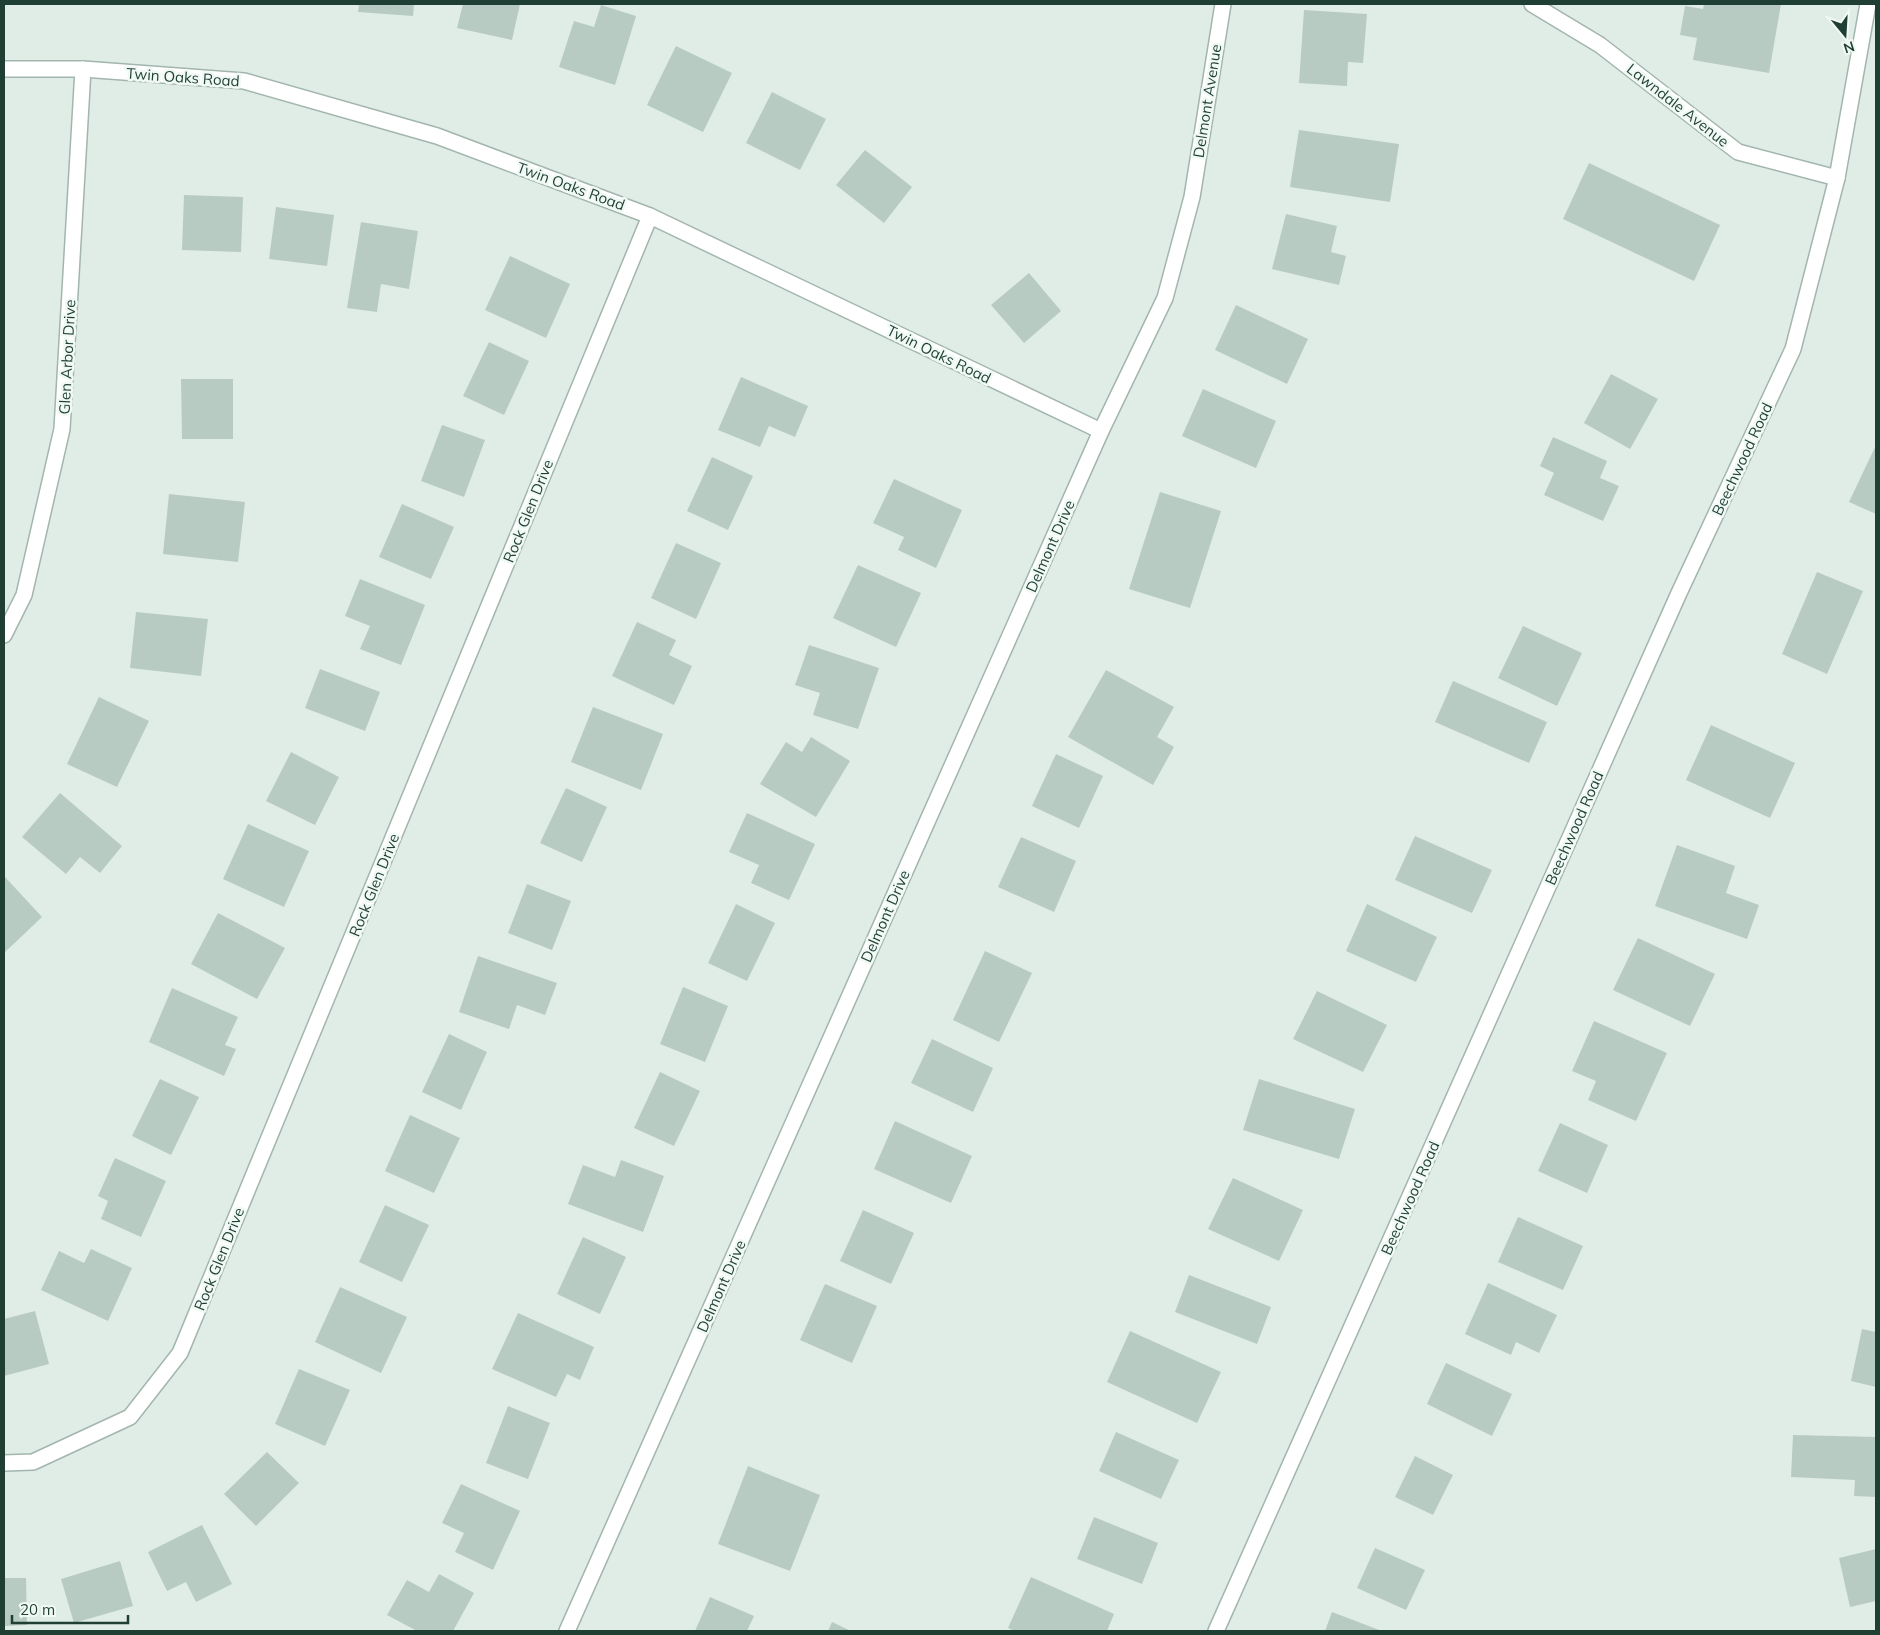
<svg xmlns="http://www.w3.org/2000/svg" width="1880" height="1635" font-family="Mulish,sans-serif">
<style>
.building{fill:#b8cbc2}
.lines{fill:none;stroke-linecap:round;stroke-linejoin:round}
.minor-casing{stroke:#a2b5ae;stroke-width:18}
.minor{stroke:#fff;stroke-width:15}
.labels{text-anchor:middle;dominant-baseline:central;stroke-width:5;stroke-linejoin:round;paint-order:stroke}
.street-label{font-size:15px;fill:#1f3f35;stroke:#f1f9f5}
</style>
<rect width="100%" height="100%" fill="#e0ede7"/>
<g class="building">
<path d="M359,4h55l-1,12 -55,-4z"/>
<path d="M463,4h57l-8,36 -55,-12z"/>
<path d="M1704,4h77l-12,69 -76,-13 4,-22 -17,-3 5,-29 18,3z"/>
<path d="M601,5l35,11 -21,69 -56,-18 15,-46 20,6z"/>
<path d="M1304,10l63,4 -4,49 -15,-1 -1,24 -48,-3z"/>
<path d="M676,46l56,27 -29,59 -56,-27z"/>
<path d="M772,92l54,27 -26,51 -54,-27z"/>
<path d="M1299,130l100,14 -9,58 -100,-15z"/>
<path d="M865,150l47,37 -28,36 -48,-38z"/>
<path d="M1589,163l131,62 -26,56 -131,-62z"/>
<path d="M184,195l59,2 -2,55 -59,-2z"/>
<path d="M276,207l58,8 -7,51 -58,-7z"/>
<path d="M1286,214l51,12 -6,26 15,4 -7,29 -67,-16z"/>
<path d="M361,222l57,9 -9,58 -28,-5 -4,28 -30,-4z"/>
<path d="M510,256l60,28 -24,54 -61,-28z"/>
<path d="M1029,273l32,38 -37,32 -33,-38z"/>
<path d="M1236,305l72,34 -21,45 -72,-34z"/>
<path d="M489,342l40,19 -25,54 -41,-19z"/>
<path d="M1611,374l47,25 -28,50 -46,-26z"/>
<path d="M741,377l67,29 -13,31 -26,-11 -9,21 -42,-17z"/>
<path d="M181,379h52v60h-51z"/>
<path d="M1203,389l73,32 -20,47 -74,-32z"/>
<path d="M442,425l43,15 -21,57 -43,-16z"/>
<path d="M1553,437l54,24 -7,17 19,8 -16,35 -59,-26 10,-22 -14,-7z"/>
<path d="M1876,445v69l-27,-12z"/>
<path d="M712,457l41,19 -25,54 -41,-19z"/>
<path d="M894,479l68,31 -26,58 -38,-18 6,-13 -31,-14z"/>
<path d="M1160,492l61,19 -31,97 -61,-19z"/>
<path d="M169,494l76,8 -7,60 -75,-8z"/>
<path d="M402,504l52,23 -23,52 -52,-22z"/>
<path d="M676,543l45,20 -25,56 -45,-21z"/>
<path d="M858,565l63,28 -25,54 -63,-29z"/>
<path d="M1817,572l46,19 -36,83 -45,-20z"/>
<path d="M360,579l65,26 -24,60 -41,-16 10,-23 -25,-10z"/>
<path d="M136,612l72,7 -7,57 -71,-8z"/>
<path d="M637,622l39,18 -7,15 23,11 -18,39 -62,-29z"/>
<path d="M1523,626l59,27 -25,53 -59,-28z"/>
<path d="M809,645l70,23 -21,61 -45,-14 7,-22 -25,-8z"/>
<path d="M320,669l60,23 -15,39 -60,-23z"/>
<path d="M1106,670l68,37 -17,30 17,10 -21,38 -85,-48z"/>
<path d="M1453,681l94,41 -18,41 -94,-41z"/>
<path d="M99,697l50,24 -32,66 -50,-23z"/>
<path d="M593,707l70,27 -22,56 -70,-28z"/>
<path d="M1711,725l84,38 -25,55 -84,-38z"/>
<path d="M811,737l39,24 -34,56 -56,-33 26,-42 16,10z"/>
<path d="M291,752l48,25 -24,48 -49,-24z"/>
<path d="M1056,754l47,22 -24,52 -47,-22z"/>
<path d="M566,788l41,19 -25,55 -42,-19z"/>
<path d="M60,793l62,53 -22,27 -20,-16 -14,17 -44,-37z"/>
<path d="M747,813l68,31 -26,56 -38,-17 8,-18 -30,-13z"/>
<path d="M248,824l61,27 -25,56 -61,-28z"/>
<path d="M1415,836l77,34 -20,43 -77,-33z"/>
<path d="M1021,837l55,24 -22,51 -56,-25z"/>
<path d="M1677,845l58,21 -9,27 33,12 -12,34 -92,-33z"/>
<path d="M5,877l37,40 -38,36v-75z"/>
<path d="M527,884l44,17 -19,49 -44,-17z"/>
<path d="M736,904l39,19 -28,58 -39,-18z"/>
<path d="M1367,904l70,33 -21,45 -70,-31z"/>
<path d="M218,913l67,35 -28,51 -66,-35z"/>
<path d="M1638,938l77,36 -25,52 -77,-36z"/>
<path d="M985,951l47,22 -33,69 -46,-22z"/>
<path d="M478,956l79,27 -12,32 -28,-10 -8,24 -50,-17z"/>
<path d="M683,987l45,19 -23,56 -45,-18z"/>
<path d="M172,988l66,29 -13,28 11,4 -12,27 -75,-34z"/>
<path d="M1317,991l70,34 -24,47 -70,-33z"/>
<path d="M1594,1021l73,32 -31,68 -48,-21 8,-19 -24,-10z"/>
<path d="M449,1034l38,18 -26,58 -39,-18z"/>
<path d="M932,1039l61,29 -20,44 -62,-29z"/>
<path d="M660,1072l40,19 -26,55 -40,-18z"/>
<path d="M160,1079l39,18 -28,58 -39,-19z"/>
<path d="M1259,1079l96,30 -16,50 -96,-29z"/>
<path d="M410,1115l50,23 -26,55 -49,-22z"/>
<path d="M895,1121l77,35 -21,47 -77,-34z"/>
<path d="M1560,1123l48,22 -21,48 -49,-22z"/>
<path d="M115,1158l51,23 -25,56 -40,-18 7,-18 -10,-5z"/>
<path d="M621,1160l43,16 -21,56 -75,-28 15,-39 32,12z"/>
<path d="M1233,1178l70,32 -24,51 -71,-32z"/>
<path d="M385,1205l44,20 -27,57 -43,-20z"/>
<path d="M863,1210l51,23 -23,51 -51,-23z"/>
<path d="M1518,1217l65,29 -20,44 -65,-28z"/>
<path d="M583,1237l43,20 -26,57 -43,-20z"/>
<path d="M91,1249l41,19 -24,53 -67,-31 18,-39 25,12z"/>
<path d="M1189,1275l82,32 -14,37 -82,-32z"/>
<path d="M1488,1283l69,32 -18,38 -23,-11 -5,13 -46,-21z"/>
<path d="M825,1284l52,22 -25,57 -52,-23z"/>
<path d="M340,1287l67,30 -26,56 -66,-31z"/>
<path d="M35,1311l14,53 -45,12v-57z"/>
<path d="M518,1313l76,34 -14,33 -13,-6 -11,23 -64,-28z"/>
<path d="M1862,1329l14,3v55l-25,-6z"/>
<path d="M1130,1331l91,41 -24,51 -90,-41z"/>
<path d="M1446,1363l66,31 -20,42 -65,-32z"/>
<path d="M299,1369l51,21 -25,56 -50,-22z"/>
<path d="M508,1406l42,17 -22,56 -42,-16z"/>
<path d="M1116,1432l63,28 -18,39 -62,-28z"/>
<path d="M1793,1435l83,2v60l-22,-1 1,-16 -64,-3z"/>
<path d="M267,1452l32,31 -43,43 -32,-32z"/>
<path d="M1415,1456l38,19 -20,40 -38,-18z"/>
<path d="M748,1466l72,29 -30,76 -72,-27z"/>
<path d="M461,1484l59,27 -27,59 -38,-18 9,-19 -22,-10z"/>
<path d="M1094,1517l64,26 -16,41 -65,-25z"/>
<path d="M202,1525l30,59 -36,18 -10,-20 -19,9 -19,-39z"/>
<path d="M1375,1548l50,22 -19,40 -49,-22z"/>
<path d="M1876,1549v52l-26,6 -11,-49z"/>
<path d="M120,1561l13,45 -59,17 -13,-44z"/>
<path d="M439,1574l35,19 -21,38h-36l-30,-16 20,-35 22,12z"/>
<path d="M1031,1577l83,37 -7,17h-92l-7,-3z"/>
<path d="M4,1578h22l1,47 -23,1z"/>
<path d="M710,1597l44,19 -7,15h-52z"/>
<path d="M1332,1612l50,19h-57z"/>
<path d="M832,1622l19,9h-23z"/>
</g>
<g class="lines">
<defs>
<g id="minor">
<path d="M1532,4l68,41 138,107 99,26"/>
<path d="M4,69h79l161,12 193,55 213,80 451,215"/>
<path d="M4,635l20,-40 38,-166 21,-360"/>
<path d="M4,1463l29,-1 97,-45 50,-64 470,-1137"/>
<path d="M567,1631l534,-1200 64,-133 27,-101 31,-193"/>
<path d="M1216,1631l463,-1038 114,-244 44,-171 31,-174"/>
</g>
</defs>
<use href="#minor" class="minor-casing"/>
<use href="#minor" class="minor"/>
</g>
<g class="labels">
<g class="street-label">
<text transform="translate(183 77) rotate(4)">Twin Oaks Road</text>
<text transform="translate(1207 101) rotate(-81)">Delmont Avenue</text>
<text transform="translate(1678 105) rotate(38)">Lawndale Avenue</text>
<text transform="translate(571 186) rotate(20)">Twin Oaks Road</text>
<text transform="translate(939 354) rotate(26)">Twin Oaks Road</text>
<text transform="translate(67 357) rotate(-87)">Glen Arbor Drive</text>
<text transform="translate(1742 459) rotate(-65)">Beechwood Road</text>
<text transform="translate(528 511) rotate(-68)">Rock Glen Drive</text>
<text transform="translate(1050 546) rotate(-66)">Delmont Drive</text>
<text transform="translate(1574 828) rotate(-66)">Beechwood Road</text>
<text transform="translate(374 885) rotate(-68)">Rock Glen Drive</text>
<text transform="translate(885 916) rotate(-66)">Delmont Drive</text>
<text transform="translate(1410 1198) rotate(-66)">Beechwood Road</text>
<text transform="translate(219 1259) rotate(-68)">Rock Glen Drive</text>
<text transform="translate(721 1286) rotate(-66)">Delmont Drive</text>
</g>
</g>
<rect width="1880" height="1635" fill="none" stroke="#1f3f35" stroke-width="10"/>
<g transform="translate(1845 35) rotate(162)" stroke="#f1f9f5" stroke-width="4" paint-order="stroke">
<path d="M0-4L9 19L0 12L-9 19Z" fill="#1f3f35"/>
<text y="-8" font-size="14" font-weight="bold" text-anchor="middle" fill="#1f3f35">N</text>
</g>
<path d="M12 1615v8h116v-8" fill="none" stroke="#1f3f35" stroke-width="2.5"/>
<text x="20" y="1615" font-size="15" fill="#1f3f35" stroke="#f1f9f5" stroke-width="4" paint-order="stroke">20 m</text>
</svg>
